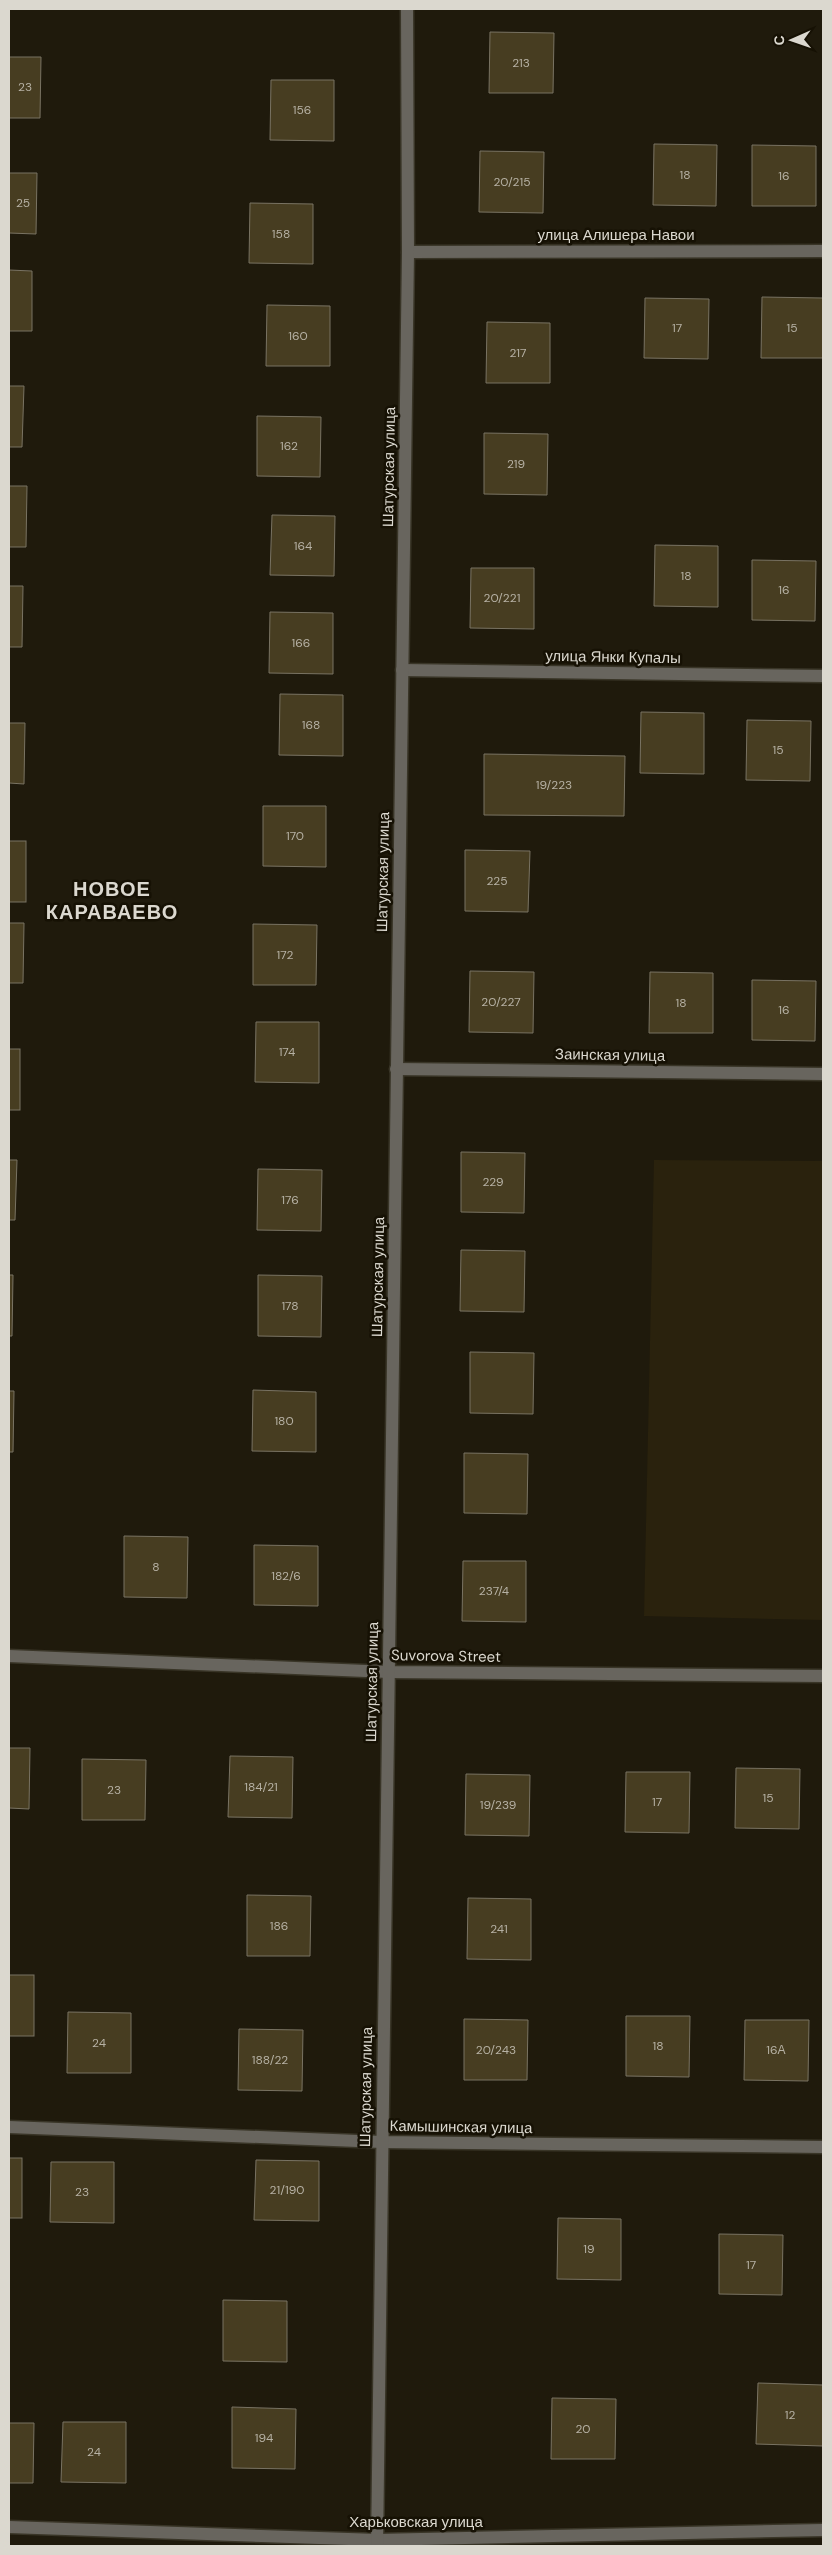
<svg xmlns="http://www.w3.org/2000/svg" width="832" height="2555" font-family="'DM Sans',sans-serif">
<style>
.built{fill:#2a220d}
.building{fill:#473d21;stroke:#797363}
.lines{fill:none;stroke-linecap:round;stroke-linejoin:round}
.minor-casing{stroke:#393527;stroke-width:15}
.minor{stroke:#68655e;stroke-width:12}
.labels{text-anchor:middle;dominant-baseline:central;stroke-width:5;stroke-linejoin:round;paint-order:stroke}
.number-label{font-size:12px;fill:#b6b1a4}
.street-label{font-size:15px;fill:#dbd8cf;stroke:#161104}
.district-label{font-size:20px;font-weight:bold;letter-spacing:1px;fill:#dbd8cf;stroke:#161104}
</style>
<rect width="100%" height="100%" fill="#1f1a0c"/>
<path class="built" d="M654,1160l169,1v459l-179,-4z"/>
<g class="building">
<path d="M490,32l64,1 -1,60h-64z"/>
<path d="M9,57h32l-1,61h-31z"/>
<path d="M271,80h63v61l-64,-1z"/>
<path d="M654,144l63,1 -1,61 -63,-1z"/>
<path d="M752,145l64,1v60h-64z"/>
<path d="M480,151l64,1 -1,61 -64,-1z"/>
<path d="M9,173h28l-1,61 -27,-1z"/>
<path d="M250,203l63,1v60l-64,-1z"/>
<path d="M9,270l23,1v60h-23z"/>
<path d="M762,297l61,1v60h-62z"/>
<path d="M645,298l64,1 -1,60 -64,-1z"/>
<path d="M267,305l63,1v60h-64z"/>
<path d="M487,322l63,1v60h-64z"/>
<path d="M9,386h15l-2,61h-13z"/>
<path d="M257,416l64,1 -1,60 -63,-1z"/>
<path d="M484,433l64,1 -1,61 -63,-1z"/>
<path d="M9,486h18l-1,61h-17z"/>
<path d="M272,515l63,1 -1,60 -64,-1z"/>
<path d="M655,545l63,1v61l-64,-1z"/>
<path d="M752,560l64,1 -1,60 -63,-1z"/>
<path d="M471,568h63v61l-64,-1z"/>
<path d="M9,586h14l-1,61h-13z"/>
<path d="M270,612l63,1v61l-64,-1z"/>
<path d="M280,694l63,1v61l-64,-1z"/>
<path d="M641,712l63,1v61l-64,-1z"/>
<path d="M747,720l64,1 -1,60 -64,-1z"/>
<path d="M9,723h16l-1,61 -15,-1z"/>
<path d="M484,754l141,2 -1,60 -140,-1z"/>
<path d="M263,806h63v61l-63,-1z"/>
<rect x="9" y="841" width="17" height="61"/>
<path d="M465,850l65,1 -2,61 -63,-1z"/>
<path d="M9,923h15l-1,60h-14z"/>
<path d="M253,924l64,1 -1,60h-63z"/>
<path d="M470,971l64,1 -1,61 -64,-1z"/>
<path d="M650,972l63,1v60h-64z"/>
<path d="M752,980l64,1 -1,60 -63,-1z"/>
<path d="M256,1022h63v61l-64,-1z"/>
<rect x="9" y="1049" width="11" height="61"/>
<path d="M461,1152l64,1 -1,60 -63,-1z"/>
<path d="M9,1160h8l-2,60h-6z"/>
<path d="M258,1169l64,1 -1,61 -64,-1z"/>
<path d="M461,1250l64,1 -1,61 -64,-1z"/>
<path d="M9,1275h4l-1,61h-3z"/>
<path d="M258,1275l64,1 -1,61 -63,-1z"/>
<path d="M470,1352l64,1 -1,61 -63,-1z"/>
<path d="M253,1390l63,2v60l-64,-1z"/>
<path d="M9,1391h5l-1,61h-4z"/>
<path d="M464,1453l64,1 -1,60 -63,-1z"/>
<path d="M124,1536l64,1 -1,61 -63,-1z"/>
<path d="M254,1545l64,1v60l-64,-1z"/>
<path d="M463,1561h63v61l-64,-1z"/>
<path d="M9,1748h21l-1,61 -20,-1z"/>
<path d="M230,1756l63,1 -1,61 -64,-1z"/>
<path d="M82,1759l64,1 -1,60h-63z"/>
<path d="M736,1768l64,1 -1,60 -64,-1z"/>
<path d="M626,1772h64l-1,61 -64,-1z"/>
<path d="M466,1774l64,1 -1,61 -64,-1z"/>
<path d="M247,1895l64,1 -1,60h-63z"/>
<path d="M468,1898l63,1v61l-64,-1z"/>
<rect x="9" y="1975" width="25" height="61"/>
<path d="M68,2012l63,1v60h-64z"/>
<path d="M626,2016h64l-1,61 -63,-1z"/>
<path d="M464,2019l64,1 -1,60h-63z"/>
<path d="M745,2020h64l-1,61 -64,-1z"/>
<path d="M239,2029l64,1 -1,61 -64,-1z"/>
<rect x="9" y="2158" width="13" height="60"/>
<path d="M256,2160l63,1v60l-65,-1z"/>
<path d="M51,2162h63v61l-64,-1z"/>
<path d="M558,2218l63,1v61l-64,-1z"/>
<path d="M719,2234l64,1 -1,60 -63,-1z"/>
<path d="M223,2300l64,1v61l-64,-1z"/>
<path d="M758,2383l65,2v61l-67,-2z"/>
<path d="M552,2398l64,1 -1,60h-64z"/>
<path d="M232,2407l64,2 -1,60 -63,-1z"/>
<path d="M63,2422h63v61l-65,-1z"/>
<path d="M9,2423h25l-1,60h-24z"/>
</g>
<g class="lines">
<defs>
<g id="minor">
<path d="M408,252l415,-1"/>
<path d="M402,670l421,6"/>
<path d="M396,1069l427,5"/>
<path d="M9,1656l380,16 434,4"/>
<path d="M9,2127l373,15 441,5"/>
<path d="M9,2527l368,13 446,-10"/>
<path d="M377,2546l31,-2294 -1,-243"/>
</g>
</defs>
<use href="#minor" class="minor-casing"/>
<use href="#minor" class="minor"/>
</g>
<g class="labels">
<g class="number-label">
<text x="521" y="63">213</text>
<text x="25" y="87">23</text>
<text x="302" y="110">156</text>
<text x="685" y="175">18</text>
<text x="784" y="176">16</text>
<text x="512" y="182">20/215</text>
<text x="23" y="203">25</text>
<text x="281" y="234">158</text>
<text x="677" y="328">17</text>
<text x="792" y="328">15</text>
<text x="298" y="336">160</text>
<text x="518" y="353">217</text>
<text x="289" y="446">162</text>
<text x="516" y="464">219</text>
<text x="303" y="546">164</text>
<text x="686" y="576">18</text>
<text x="784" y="590">16</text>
<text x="502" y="598">20/221</text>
<text x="301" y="643">166</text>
<text x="311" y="725">168</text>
<text x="778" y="750">15</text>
<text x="554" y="785">19/223</text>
<text x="295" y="836">170</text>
<text x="497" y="881">225</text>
<text x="285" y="955">172</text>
<text x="501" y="1002">20/227</text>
<text x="681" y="1003">18</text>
<text x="784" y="1010">16</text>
<text x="287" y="1052">174</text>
<text x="493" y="1182">229</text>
<text x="290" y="1200">176</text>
<text x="290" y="1306">178</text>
<text x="284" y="1421">180</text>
<text x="156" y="1567">8</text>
<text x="286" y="1576">182/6</text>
<text x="494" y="1591">237/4</text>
<text x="261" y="1787">184/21</text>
<text x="114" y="1790">23</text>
<text x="768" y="1798">15</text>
<text x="657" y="1802">17</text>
<text x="498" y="1805">19/239</text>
<text x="279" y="1926">186</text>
<text x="499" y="1929">241</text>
<text x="99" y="2043">24</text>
<text x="658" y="2046">18</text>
<text x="496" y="2050">20/243</text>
<text x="776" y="2050">16А</text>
<text x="270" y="2060">188/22</text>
<text x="287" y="2190">21/190</text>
<text x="82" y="2192">23</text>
<text x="589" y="2249">19</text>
<text x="751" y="2265">17</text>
<text x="790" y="2415">12</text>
<text x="583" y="2429">20</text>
<text x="264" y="2438">194</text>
<text x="94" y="2452">24</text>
</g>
<g class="street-label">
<text x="616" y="235">улица Алишера Навои</text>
<text transform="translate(389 467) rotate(-89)">Шатурская улица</text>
<text transform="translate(613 657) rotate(1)">улица Янки Купалы</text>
<text transform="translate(383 872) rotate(-89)">Шатурская улица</text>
<text transform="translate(610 1055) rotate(1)">Заинская улица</text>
<text transform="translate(378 1277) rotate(-89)">Шатурская улица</text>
<text transform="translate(446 1656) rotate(1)">Suvorova Street</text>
<text transform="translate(372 1682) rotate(-89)">Шатурская улица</text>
<text transform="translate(366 2087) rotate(-89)">Шатурская улица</text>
<text transform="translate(461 2127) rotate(1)">Камышинская улица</text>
<text x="416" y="2522">Харьковская улица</text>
</g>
<g class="district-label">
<text x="112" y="889">НОВОЕ<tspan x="112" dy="23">КАРАВАЕВО</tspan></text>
</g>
</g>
<rect width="832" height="2555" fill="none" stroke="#dbd8cf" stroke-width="20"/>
<g transform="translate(792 40) rotate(268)" stroke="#161104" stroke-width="4" paint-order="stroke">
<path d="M0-4L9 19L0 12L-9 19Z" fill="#dbd8cf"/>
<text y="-8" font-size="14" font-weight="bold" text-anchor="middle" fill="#dbd8cf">С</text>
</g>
</svg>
